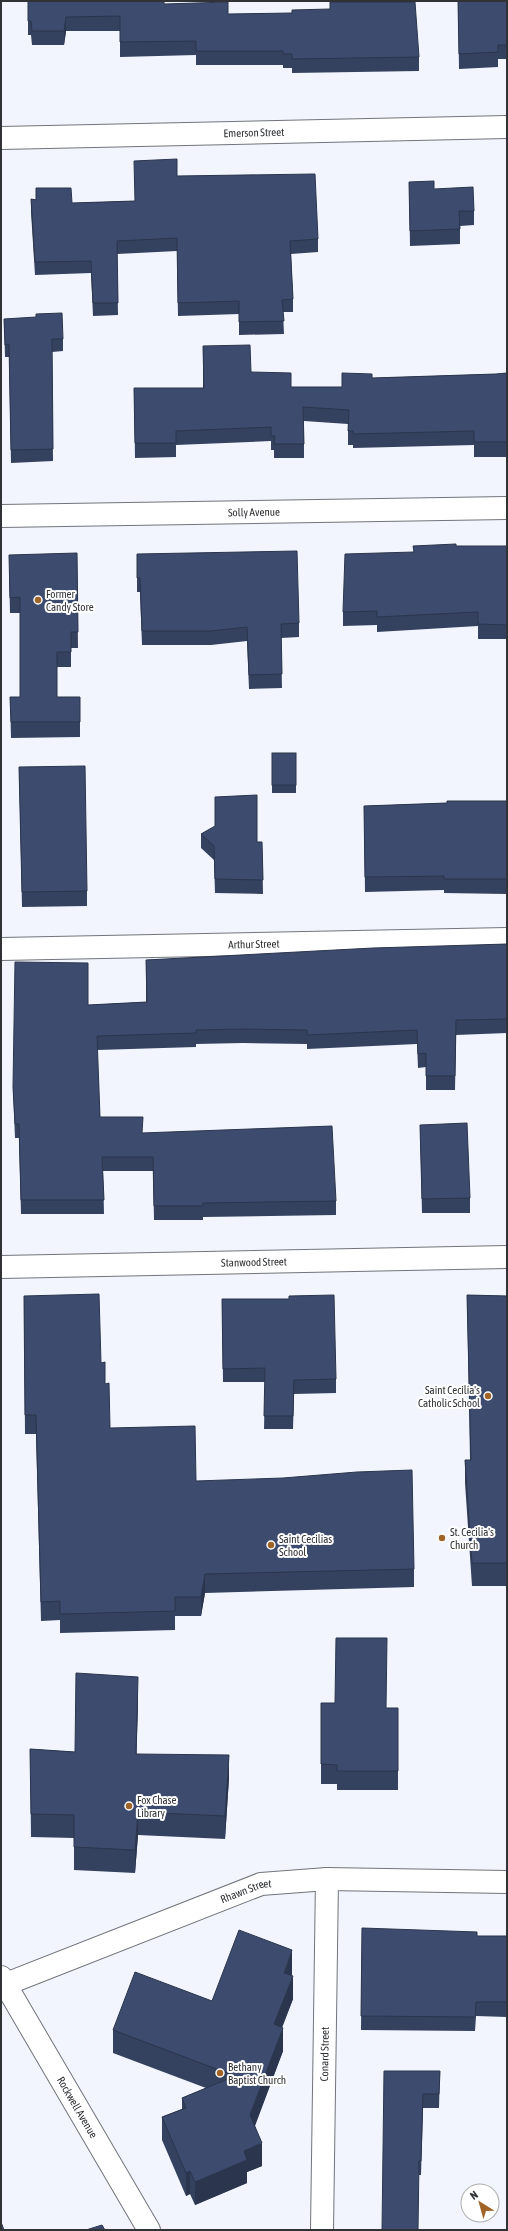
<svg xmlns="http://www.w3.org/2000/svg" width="508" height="2231" font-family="'Asap Condensed',sans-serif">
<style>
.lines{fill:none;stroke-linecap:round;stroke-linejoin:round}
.minor-casing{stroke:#71747b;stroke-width:24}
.secondary-casing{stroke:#71747b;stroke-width:24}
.minor{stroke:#fff;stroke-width:22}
.secondary{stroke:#fff;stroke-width:22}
.wall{fill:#34415f}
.shaded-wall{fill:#2b354d}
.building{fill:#3d4c6e;stroke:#2b354d}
.poi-dot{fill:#a16427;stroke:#fff;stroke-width:1.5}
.labels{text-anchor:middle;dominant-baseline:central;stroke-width:4;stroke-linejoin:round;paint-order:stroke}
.street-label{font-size:11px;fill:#303235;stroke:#fff}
.poi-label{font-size:11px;fill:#303235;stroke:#fff;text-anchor:start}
</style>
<rect width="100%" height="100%" fill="#f2f5fd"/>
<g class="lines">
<defs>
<g id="minor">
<path id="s1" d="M1,138l506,-11"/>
<path id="s2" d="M1,516l506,-8"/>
<path id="s3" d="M1,949l506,-10"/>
<path id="s4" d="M1,1267l506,-10"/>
<path id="s5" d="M1,1977l148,253"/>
<path id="s6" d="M322,2230l5,-351"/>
</g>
<g id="secondary">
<path id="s7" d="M1,1986l260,-102 66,-5 180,3"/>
</g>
</defs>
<use href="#minor" class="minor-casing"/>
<use href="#secondary" class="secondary-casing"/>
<use href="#minor" class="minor"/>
<use href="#secondary" class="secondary"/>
</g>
<g class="wall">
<path d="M28,1h136v3l64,10 191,43v14l-127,2v-5h-9v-3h-87v-10l-76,2v-26h-54l-2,14h-32l-1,-10h-3z"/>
<path d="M458,1h49v58h-9v8l-39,2z"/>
<path d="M177,176l141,63v13l-27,2 2,45v13h-10l1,22 -45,1v-21l-61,2 -1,-65 -60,3 1,61 -25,1 -2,-43 -56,2 -4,-63v-13l41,4 62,-2z"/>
<path d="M409,182l25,7 40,22v14l-14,1v18l-50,2z"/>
<path d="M4,319l59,20v12l-11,1 1,109 -42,2 -2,-106h-4z"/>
<path d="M203,346l48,26 40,15h51l30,-9 124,-4 11,-1v84h-33v-12l-121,3v-3h-5v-21l-44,-3v37h-30v-8h-3v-9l-95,4v12l-41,1 -1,-70h69z"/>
<path d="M456,546h51v93h-29v-13l-101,6v-7l-34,1v-14l70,-60z"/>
<path d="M77,553l1,95h-7v19h-14v30h23v40l-69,1 -1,-41h10v-84h-10l-1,-43z"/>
<path d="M137,554l162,69v14l-18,1 1,50 -33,1 -2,-48 -36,4h-69l-2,-53h-3z"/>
<rect x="272" y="753" width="24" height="40"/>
<path d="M19,767l68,124v15l-65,1z"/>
<path d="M507,801v93l-63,-1v-3l-79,2 -1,-86z"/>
<path d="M201,834l56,8h5l1,52 -48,-1 -1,-33 -13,-12z"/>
<path d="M507,944v89l-51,2 -1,55h-29v-23l-8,1 -1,-24 -110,5v-5l-64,-1 -47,1v3l-99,3 3,67 43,16 193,68v14l-133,2v3h-49l-1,-49h-50l1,43h-83l-2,-76h-4l-2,-51 75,-82 58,-3v-42z"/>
<path d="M420,1125l50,73v15h-48z"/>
<path d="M467,1295l40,1v290h-35l-7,-103v-23h5z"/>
<path d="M24,1296l77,67 4,21 5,44 86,53 218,88v18l-209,6 -4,23h-26v14l-115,3v-13l-19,1 -5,-187h-11z"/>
<path d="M222,1299l114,80v14l-42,1 -1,35h-29l1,-47h-42z"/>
<path d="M138,1700l-2,54 93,24 -4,61 -87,-4 -3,38 -61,-3v-32l-43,-1 -1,-88 45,3z"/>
<path d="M321,1703h14l51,5h12v82h-61v-6h-16z"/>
<path d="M362,1928l115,8h30v81l-31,-1 -1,15 -114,-1z"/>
<path d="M292,1974v2l1,23 -11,29 1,23 -28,75 7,40 -15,6v11l-52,22 -5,-11 -4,2 -24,-56v-23l20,-8v-11l24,-10 -93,-35v-23l99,-29z"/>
<path d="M384,2071h56l-1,37h-16l-2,67h-2z"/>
</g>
<g class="shaded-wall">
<path d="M66,17v14l-2,14v-14z"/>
<path d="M205,1574v19l-4,23v-19z"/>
<path d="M138,1677v23l-2,77v-23z"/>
<path d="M229,1755v23l-4,61v-23z"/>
<path d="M138,1812v23l-3,38v-23z"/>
<path d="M292,1950v24l-8,22v-23z"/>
<path d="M293,1976v23l-19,48v-23z"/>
<path d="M283,2028v23l-33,87v-23z"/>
<path d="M262,2143v23l-15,6v11l-52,22v-23l49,-31z"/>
<path d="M190,2171v23l-4,2v-23z"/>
</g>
<g class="building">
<path d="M28,1h136v3l64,-2v12l64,-1v-3l38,-1v-7h85l4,55 -127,2v-5h-9v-3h-87v-10l-76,1v-26l-54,1 -2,14h-32l-1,-10h-3z"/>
<path d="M458,1h49v44h-9v7l-39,2z"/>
<path d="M177,159v17l138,-2 3,65 -28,2 3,58 -11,1 2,21 -45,1v-21l-61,2 -1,-65 -60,3 1,62h-25l-2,-42 -56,1 -4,-63 5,1v-12h35l1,15 63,-2 -1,-40z"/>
<path d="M434,181v8l39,-2 1,24h-15l1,18 -50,2 -1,-49z"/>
<path d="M62,313l1,26h-11l1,110 -42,1 -2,-106 -4,1 -1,-26 32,-2v-3z"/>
<path d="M250,345l1,27 40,1v14h51v-14l30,1v4l124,-4 11,-1v69h-33v-11l-121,3v-3h-5l1,-21 -46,-3 1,37h-30l1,-8h-4v-9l-95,4v12h-41l-1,-55h70l-1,-42z"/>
<path d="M456,544v2h51v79l-29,-1v-12l-101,5v-6l-34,1 2,-58 69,-2 -1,-6z"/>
<path d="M297,551l2,72 -18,1 1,50 -33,1 -2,-48 -36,4h-69l-2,-53h-3v-24z"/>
<path d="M77,553l1,79h-7v20h-14v45h23v25h-69l-1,-25h10v-100l-10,1 -1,-43z"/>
<rect x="272" y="753" width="24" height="32"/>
<path d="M85,766l2,125 -65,1 -3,-125z"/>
<path d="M257,795v47h5l1,38 -48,-1 -1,-33 -13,-12 14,-8v-29z"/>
<path d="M447,801h60v78h-63v-3l-79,1 -1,-71 83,-3z"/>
<path d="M507,944v75l-51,1 -1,56h-29v-23l-8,1 -1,-24 -110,5v-5l-64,-1 -47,1v3l-99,3 3,81h43l-1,16 190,-7 4,75 -133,2v3h-49l-1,-49h-51l2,43h-83l-2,-76h-4l-2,-37 2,-125 73,1v42l59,-3 -1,-42 227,-12z"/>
<path d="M467,1123l3,75 -48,1 -2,-74z"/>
<path d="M99,1294l2,69 4,-1v22l4,-1 1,45 85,-2 1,55 87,-3 74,-6 55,-2 2,99 -209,5 -4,23h-26v14l-115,3v-13l-19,1 -5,-187h-11l-1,-119z"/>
<path d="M334,1295l2,84 -42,1 -1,36h-29l1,-48 -42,1 -1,-70h67v-3z"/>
<path d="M467,1295l40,1v267h-35l-7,-103h6z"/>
<path d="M336,1638h51l-1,70h12v63h-61v-6l-16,-1v-61h14z"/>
<path d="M76,1673l62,4 -2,77 93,1 -4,61 -87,-4 -3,38 -61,-3v-32l-43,-1 -1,-65 45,3z"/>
<path d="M362,1928l115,4v4h30v66h-31l-1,15 -114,-1z"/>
<path d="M239,1930l53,20 -8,23 9,3 -19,48 9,4 -33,87 12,28 -18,8 3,9 -52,22 -5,-11 -4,2 -24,-56 24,-9 -4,-10 53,-22 -122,-46 22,-58 77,29z"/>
<path d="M384,2071h56l-1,23h-16l-2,67h-2l-1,69h-36z"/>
<path d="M1,2222l3,8h-3z"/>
<path d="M102,2225l3,5h-19z"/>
</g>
<g class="poi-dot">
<circle cx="38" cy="600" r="4"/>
<circle cx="488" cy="1396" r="4"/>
<circle cx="442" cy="1538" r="4"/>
<circle cx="271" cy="1545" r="4"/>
<circle cx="129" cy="1806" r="4"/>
<circle cx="220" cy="2073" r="4"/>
</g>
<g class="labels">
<g class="street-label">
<text stroke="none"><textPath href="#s1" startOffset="253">Emerson Street</textPath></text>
<text stroke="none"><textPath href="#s2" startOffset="253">Solly Avenue</textPath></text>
<text stroke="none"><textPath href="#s3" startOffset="253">Arthur Street</textPath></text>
<text stroke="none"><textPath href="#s4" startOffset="253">Stanwood Street</textPath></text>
<text stroke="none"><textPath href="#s7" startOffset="263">Rhawn Street</textPath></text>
<text stroke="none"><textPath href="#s6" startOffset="176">Conard Street</textPath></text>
<text stroke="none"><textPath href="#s5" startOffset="151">Rockwell Avenue</textPath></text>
</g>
<g class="poi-label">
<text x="46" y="594">Former<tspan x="46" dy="13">Candy Store</tspan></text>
<text x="480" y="1390" text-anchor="end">Saint Cecilia's<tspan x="480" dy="13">Catholic School</tspan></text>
<text x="450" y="1532">St. Cecilia's<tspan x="450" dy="13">Church</tspan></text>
<text x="279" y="1539">Saint Cecilias<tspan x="279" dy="13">School</tspan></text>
<text x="137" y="1800">Fox Chase<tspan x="137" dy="13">Library</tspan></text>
<text x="228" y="2067">Bethany<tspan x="228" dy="13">Baptist Church</tspan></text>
</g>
</g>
<rect width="508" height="2231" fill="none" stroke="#303235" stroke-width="4"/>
<g transform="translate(480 2203) rotate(323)"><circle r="19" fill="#ffffff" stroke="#acadae"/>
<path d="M0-3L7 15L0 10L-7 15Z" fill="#a16427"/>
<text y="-6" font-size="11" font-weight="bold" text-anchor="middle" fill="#303235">N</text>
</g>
</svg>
